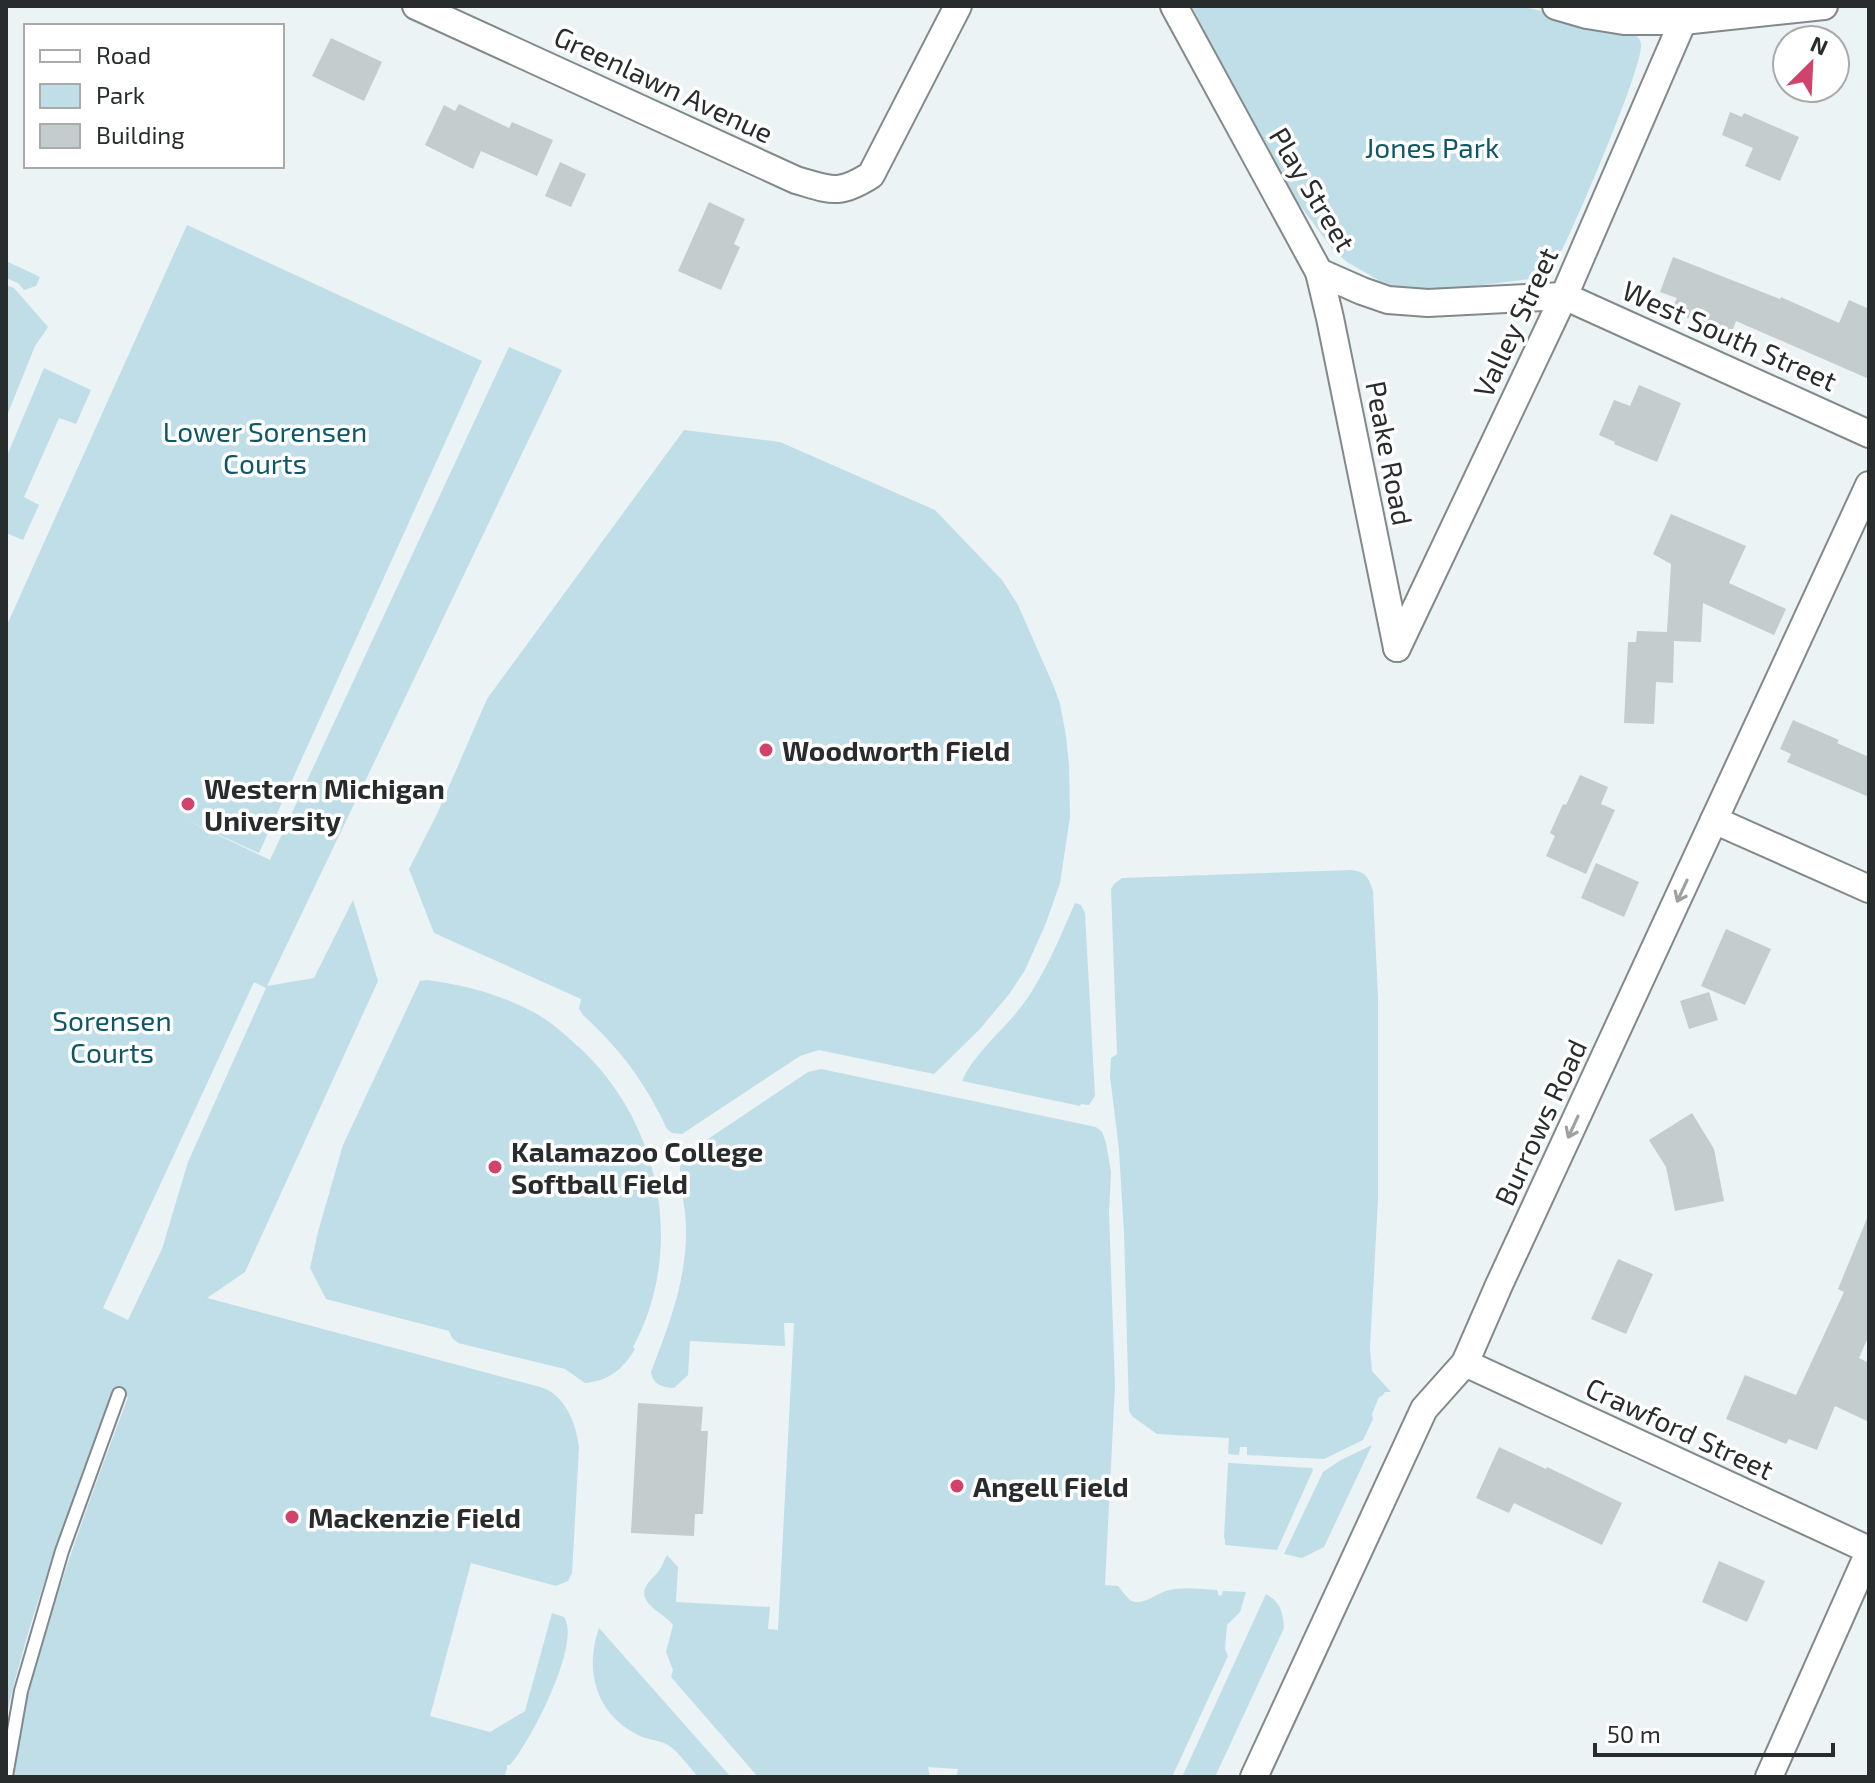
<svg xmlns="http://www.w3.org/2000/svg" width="1875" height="1783" font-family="'Exo 2',sans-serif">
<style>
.green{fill:#bfdee7;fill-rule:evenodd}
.building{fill:#c4ccce}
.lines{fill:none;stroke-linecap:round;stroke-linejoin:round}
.lane-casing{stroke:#82898b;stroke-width:16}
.street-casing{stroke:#82898b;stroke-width:30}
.lane{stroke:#fff;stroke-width:12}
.street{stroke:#fff;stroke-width:26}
.oneway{stroke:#9fa0a0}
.poi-dot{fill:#d1436c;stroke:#fff;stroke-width:3}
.labels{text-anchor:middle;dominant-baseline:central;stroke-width:7;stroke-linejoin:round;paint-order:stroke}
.street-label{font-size:28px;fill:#292c2d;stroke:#fff}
.park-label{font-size:28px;fill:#0e5767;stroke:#fff}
.poi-label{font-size:28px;font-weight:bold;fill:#292c2d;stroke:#fff;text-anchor:start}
</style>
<rect width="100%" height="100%" fill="#ebf3f5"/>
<g class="green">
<path d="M1192,6h328l108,25c6,3 11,5 13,12 4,21 -73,199 -88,225l-14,10 -9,1 -87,11 -33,1 -30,-10 -33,-19 -14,-12 -42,-57 -67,-122z"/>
<path d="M187,225l295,136 -223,492 -77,-35 88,42 239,-513 53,23 -295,616 47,-8 39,-78 25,81 -133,291 -38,26 333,89c25,7 36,36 39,60l-7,126 -4,8 -12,5 -85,-23 -41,153 60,16 35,-21 27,-98 12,4c18,26 -34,126 -54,148h-3v4l-3,8h-491c4,-52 20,-105 36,-155 23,-76 51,-150 79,-225l-14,-6c-40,108 -83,214 -108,327v-1091zM254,982l12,6 -78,174 -26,87 -34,71 -25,-12z"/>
<path d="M6,261l34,16 -4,9 -12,4 -6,-7 -12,-5z"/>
<path d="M6,285l8,3 34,39 -13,19 -29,72z"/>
<path d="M44,368l47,22 -15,34 -17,-6 -35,79 15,8 -16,35 -17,-7v-75z"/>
<path d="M684,430l96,12 155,68 67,70 16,25 36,82 6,17 6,32 3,29 1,52 -10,66 -14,40 -21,47 -15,23 -30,36 -46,45 -115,-24 -19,6 -118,78 -10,-1 -5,-4c-22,-47 -46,-79 -84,-114l-4,-6 2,-10 -147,-66 -25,-64 28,-55 50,-115z"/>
<path d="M1352,870c14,2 17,8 21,21l5,107v201l-8,149 2,23 19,21h-6l-3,4 -3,1 -7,17 1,5 -10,21 -39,19 -77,-4v-8h-7l-1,8 -11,-1 1,-16 -72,-4 -24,-17 -4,-6 -5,-178 -5,-83 -9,-74 1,-18 6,-4 -6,-165 3,-5 8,-6z"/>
<path d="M1075,903l6,2 4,8 10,183 -6,9 -8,-1 -1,2 -118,-25c12,-28 43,-52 62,-78 22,-31 36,-66 51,-100z"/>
<path d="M427,980c37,5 73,14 106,32 14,7 27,18 39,29 87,74 116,204 61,306l2,2c-12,20 -26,32 -50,34l-20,-14 -107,-26 -6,-5 -3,-7 -123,-32 -16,-31 8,-36 25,-87 77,-164z"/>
<path d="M821,1069l275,58 6,5 4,11 5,29 -2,40 6,174 -10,199 13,1c4,4 8,11 12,14 11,7 26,-6 36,-9 16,-5 35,-2 51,-1l2,6 3,-1 1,-4 23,1 -6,20 -13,13 -2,24 3,7 -56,121h-216l2,-8 -30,-2 2,10h-172l-87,-100 2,-7 -7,-18 7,-27c-7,-9 -17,-13 -24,-21 -12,-13 1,-23 9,-32 4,-5 6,-12 9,-17l11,12 -2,35 94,5 -2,22 10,1 16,-307h-10l1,23 -95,-5 -2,34 -14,13c-12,-1 -21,-3 -23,-16 18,-47 36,-93 35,-144 0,-21 -7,-42 -6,-62l25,-25 103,-69z"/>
<path d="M1372,1445l-48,102 -22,11 -18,-4 39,-82 18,-12z"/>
<path d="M1228,1463l84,5 1,2 -36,80 -52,-5v-6l-1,-1z"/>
<path d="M1266,1594c15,8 17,19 18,34l-69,149h-33z"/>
<path d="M599,1628l132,149h-33c-8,-9 -20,-26 -30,-32 -8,-5 -21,-5 -30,-10 -42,-21 -54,-64 -39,-107z"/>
</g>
<g class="building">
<path d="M331,38l51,24 -18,39 -52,-25z"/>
<path d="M459,104l50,24 3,-6 41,18 -16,36 -56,-25 -8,18 -48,-24 19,-40 11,6z"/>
<path d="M1730,112l12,5 2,-4 55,24 -19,44 -35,-15 8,-18 -31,-13z"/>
<path d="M560,162l26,12 -15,33 -26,-11z"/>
<path d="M709,202l36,17 -11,25 6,3 -19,43 -43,-19z"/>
<path d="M1673,257l107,42 1,-2 58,26 10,-23 20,9v70l-133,-58 -5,14 -60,-24 6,-13 -17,-6z"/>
<path d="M1639,385l42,18 -24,59 -43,-18 1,-2 -16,-7 15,-35 16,6z"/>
<path d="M1671,514l75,32 -17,37 57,26 -12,26 -71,-32 -2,39 -27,-1 -1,42 -17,-1 -2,42 -30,-1 4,-81h8l1,-11 30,1 4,-68 -18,-10z"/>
<path d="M1793,720l46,20 -2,3 32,14v40l-82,-35 4,-8 -11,-5z"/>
<path d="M1580,775l28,12 -7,17 14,6 -29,64 -40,-18 9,-20 -5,-3 13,-29 3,1z"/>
<path d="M1596,863l43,19 -15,35 -43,-19z"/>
<path d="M1726,929l45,20 -26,56 -44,-19z"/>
<path d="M1709,992l9,28 -29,9 -9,-28z"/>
<path d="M1692,1113l22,36 10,52 -49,10 -9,-44 -17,-27z"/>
<path d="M1868,1216l1,119 -10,23 10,5v59l-34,-16 -18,44 -28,-11 -3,5 -60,-25 19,-44 51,20 48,-103 -6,-3z"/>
<path d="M1618,1259l35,15 -27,60 -35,-15z"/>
<path d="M638,1403l65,4 -2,24h7l-5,83h-8l-1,22 -63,-3z"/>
<path d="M1499,1447l47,22 1,-2 75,36 -20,42 -88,-42 -5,10 -33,-15z"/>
<path d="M1719,1561l46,20 -18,41 -45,-20z"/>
</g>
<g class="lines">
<defs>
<path id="lane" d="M6,1776l15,-85 41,-140 57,-157"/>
<g id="street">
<path d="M416,6l380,174c35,10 42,16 75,-5l87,-169"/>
<path d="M1174,6l145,266 43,19 26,9 40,3 136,-7 305,138"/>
<path d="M1556,6l31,9 37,6h59l141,-15"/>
<path d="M1319,272l11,46 67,330"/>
<path d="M1397,648l167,-352 119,-275"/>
<path d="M1714,820l155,69"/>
<path d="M1465,1363l404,187"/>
<path d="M1254,1777l170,-368 41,-46 34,-78 370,-800"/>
<path d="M1769,1777l100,-225"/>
</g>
</defs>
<use href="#lane" class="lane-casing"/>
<use href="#street" class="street-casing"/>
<use href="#lane" class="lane"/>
<use href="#street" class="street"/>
</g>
<defs><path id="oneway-shaft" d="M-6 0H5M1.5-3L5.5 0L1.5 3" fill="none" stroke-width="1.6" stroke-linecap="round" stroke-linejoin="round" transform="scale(2)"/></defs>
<g class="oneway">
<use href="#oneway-shaft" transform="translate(1682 891) rotate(115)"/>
<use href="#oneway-shaft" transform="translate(1573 1127) rotate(115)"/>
</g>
<g class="poi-dot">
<circle cx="766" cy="750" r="8"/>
<circle cx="188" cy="804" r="8"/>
<circle cx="495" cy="1167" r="8"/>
<circle cx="957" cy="1486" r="8"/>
<circle cx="292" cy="1517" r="8"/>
</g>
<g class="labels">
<g class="street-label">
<text transform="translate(664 84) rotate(25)">Greenlawn Avenue</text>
<text transform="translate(1313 189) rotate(59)">Play Street</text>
<text transform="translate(1515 322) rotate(-65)">Valley Street</text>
<text transform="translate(1730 335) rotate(24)">West South Street</text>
<text transform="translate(1390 453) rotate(79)">Peake Road</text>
<text transform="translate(1540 1122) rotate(-65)">Burrows Road</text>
<text transform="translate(1680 1428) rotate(25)">Crawford Street</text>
</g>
<g class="park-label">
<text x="1432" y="147">Jones Park</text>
<text x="265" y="431">Lower Sorensen<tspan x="265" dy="32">Courts</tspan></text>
<text x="112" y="1020">Sorensen<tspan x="112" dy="32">Courts</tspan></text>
</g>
<g class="poi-label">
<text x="782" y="750">Woodworth Field</text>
<text x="204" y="788">Western Michigan<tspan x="204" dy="32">University</tspan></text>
<text x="511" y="1151">Kalamazoo College<tspan x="511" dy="32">Softball Field</tspan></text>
<text x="973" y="1486">Angell Field</text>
<text x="308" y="1517">Mackenzie Field</text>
</g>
</g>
<rect width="1875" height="1783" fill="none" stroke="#292c2d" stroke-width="16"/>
<rect x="24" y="24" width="260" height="144" fill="#ffffff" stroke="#a9abab" stroke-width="2"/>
<rect x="40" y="50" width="40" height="12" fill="#ffffff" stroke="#a9abab" stroke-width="2"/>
<text x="96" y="64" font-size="24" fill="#292c2d">Road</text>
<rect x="40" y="84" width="40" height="24" fill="#bfdee7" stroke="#a9abab" stroke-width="2"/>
<text x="96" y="104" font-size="24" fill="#292c2d">Park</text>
<rect x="40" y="124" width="40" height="24" fill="#c4ccce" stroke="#a9abab" stroke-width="2"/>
<text x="96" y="144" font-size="24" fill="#292c2d">Building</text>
<g transform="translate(1811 64) rotate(24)"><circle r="38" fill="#ffffff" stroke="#a9abab" stroke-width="2"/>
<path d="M0-6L14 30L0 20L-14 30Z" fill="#d1436c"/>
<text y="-12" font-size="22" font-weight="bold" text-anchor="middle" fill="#292c2d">N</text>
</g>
<path d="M1595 1743v12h238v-12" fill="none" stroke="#292c2d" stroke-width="4"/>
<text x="1607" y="1743" font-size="24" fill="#292c2d" stroke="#ffffff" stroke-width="6" paint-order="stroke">50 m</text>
</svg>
